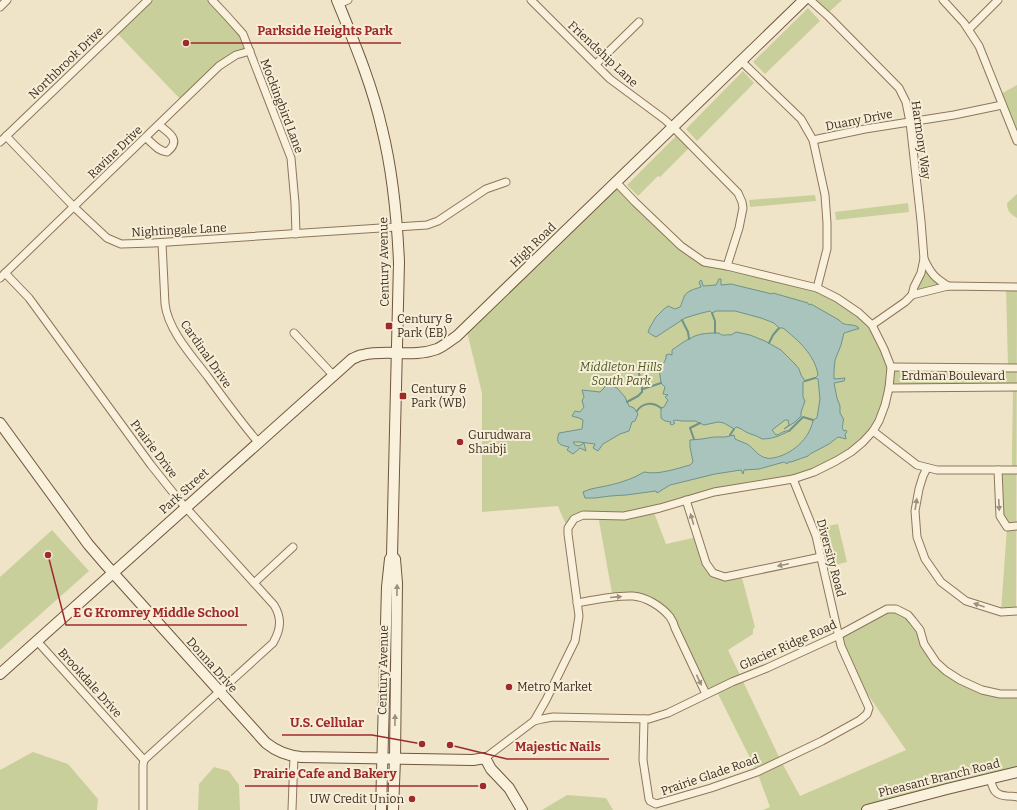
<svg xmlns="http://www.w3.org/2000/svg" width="1017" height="810" font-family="Bitter,serif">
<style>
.green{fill:#c9cf9b}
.water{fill:#a9c4bc;stroke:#6f938a}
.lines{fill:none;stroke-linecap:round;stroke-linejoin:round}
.stream{stroke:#6f938a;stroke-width:2}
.street-casing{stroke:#8d765c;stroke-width:9}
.secondary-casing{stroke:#6f573f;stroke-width:12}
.street{stroke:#faf1dc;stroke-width:7}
.secondary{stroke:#faf1dc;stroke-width:10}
.oneway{fill:#9c907e}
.poi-dot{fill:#9e2a2b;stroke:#f7eed8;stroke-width:1.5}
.labels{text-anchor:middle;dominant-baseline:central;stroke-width:4;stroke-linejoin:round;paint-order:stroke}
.street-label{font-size:12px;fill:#3d2e20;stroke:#f7eed8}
.poi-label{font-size:12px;fill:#3d2e20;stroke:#f7eed8;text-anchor:start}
.park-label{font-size:12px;font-style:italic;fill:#4d5a26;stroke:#f7eed8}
.leader{fill:none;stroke:#9e2a2b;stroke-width:1.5}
.callout-dot{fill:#9e2a2b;stroke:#f7eed8;stroke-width:1.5}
.callout-label{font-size:13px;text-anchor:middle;font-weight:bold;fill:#9e2a2b;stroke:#f7eed8;stroke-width:4;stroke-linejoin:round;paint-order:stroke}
</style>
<rect width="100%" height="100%" fill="#f0e4c8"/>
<g class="green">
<path d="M148,0h64l29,32 9,19 -14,4 -53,47 -68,-71z"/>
<path d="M810,0h32l-16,15z"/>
<path d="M808,8l12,13 -55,53 -12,-12z"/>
<path d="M743,71l11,12 -57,58 -11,-12z"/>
<path d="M1017,85v56l-18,-46z"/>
<path d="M676,136l13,12 -29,29 -2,-1 -20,20 -11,-11z"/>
<path d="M616,182l19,20 69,60 113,26 55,37 19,42 117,1 -2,-81h11l-1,324 -15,1 6,-85 -7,-11 -2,-46h14v-19l1,-64 -124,1 -4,17 -22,37 -49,30 -100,20 -61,18 13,34 31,-7 16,36 28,1 14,53 -2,2v5l-25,16 53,111 19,35 106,-46 -53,-77 -14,-38 48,-26 21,6 28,47 46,28 35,4v78l-150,38h-104l7,-3 -13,-35 -39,-78 -12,-8 -31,-64 -20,-22 -19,-7h-24l-13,-72 1,-5 -17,-1 -15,13 -6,-12 -4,-10 -76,6v-119l-16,-65z"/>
<path d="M1017,194v24c-7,-4 -10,-7 -10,-15z"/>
<path d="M815,195l1,6 -66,6 -1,-7z"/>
<path d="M908,203l1,9 -73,8 -1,-8z"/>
<path d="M924,259l24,27 -36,9z"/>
<path d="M838,524l9,38 -16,4 -9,-39z"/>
<path d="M52,530l37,41 -89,79v-73z"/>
<path d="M33,752l35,12 30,35 -1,11h-97v-40z"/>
<path d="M214,767l15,4 10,14 1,25h-42l1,-26z"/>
<path d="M567,795l39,3 7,12h-71z"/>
</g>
<g class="water">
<path d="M719,279h2v6l10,-1 41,10 1,-1 35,10 1,2 2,-1 28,16c5,7 12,3 19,7l1,2h-2l-13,4 -3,12 -6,15 -1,11v8l11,-1 -1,3 -10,2 3,15 3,8v7l4,7 -1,1v3c-1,2 -1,5 1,7l2,-1 1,2 -2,2 1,5 -8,-2 -9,7 -19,10 -2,2 -17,6h-3l-1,2 -3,-2 -25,7 -15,1 -1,4 -2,-4 -26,4 -45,11 -13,8 -1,-2 -30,4 -16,1 -15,2h-10l-2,-6c6,-3 12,-4 18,-5 15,-3 30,-7 43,-15 15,3 31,-3 46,-7l3,-3 -3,-15v-7l12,-1 12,-2h11l9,-2 1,4c4,2 8,3 12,5 7,4 11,13 20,14 1,1 4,0 6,0 18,-3 37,-19 40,-38l4,-2 3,-19 -2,-20 -3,-1 3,-3c-3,-20 -20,-35 -35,-47h-4l-5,-5 -13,-5 -26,-7h-19l-4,2 -2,-2 -12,3 -13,4 -29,19 -4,-2 -4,-3 2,-5 6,-10 8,-8 4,-3 7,3 5,-2c2,-3 2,-6 4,-10 2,-6 11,-8 17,-10l-2,-5 2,-2 1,2 1,4 13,-1z"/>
<path d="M736,332l14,3 15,6 16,9 14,14 4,5 2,6 4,6 -2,1v15l2,4 -4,11v4l-6,6 -11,7 5,-4 -1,-5h-3l-13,10 4,5c5,-1 8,-5 13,-4 -9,5 -17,8 -27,8 -6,-4 -10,-4 -16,-7 -3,-2 -6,-4 -10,-5l-2,2 -10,-6 -6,-1 -14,3 -9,-4h-13l-6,-1 -3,1 2,2 -3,2 -2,-1 1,-2 -6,-1 -4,-3v-10l3,-1 4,-7 -3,-3 3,-2 -5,-1 2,-7 -4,-4 -2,-15c3,-4 8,-7 7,-13l3,-1 3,1v-5c6,-4 12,-9 19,-12 8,-5 19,-5 28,-5 4,4 7,1 12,2z"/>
<path d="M606,383l11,5 8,9 4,9 5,2 4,6 -3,7 -3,1 -3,9 -9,3 -17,10 -5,7 -5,-3 2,-4 -15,-2h-7l2,3 4,1 5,-3 2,8 -6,-3 -7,6 -6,-4 2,-3c-9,-2 -14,-3 -10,-14l23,-4 1,-9 -4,-2 -7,-2 3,-5 5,1 4,-5 -2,-6 2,-4 -2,-7 18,2 5,-5z"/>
</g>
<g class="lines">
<g class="stream">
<path d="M712,313l3,8v12"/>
<path d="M682,320l6,12 1,7"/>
<path d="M769,343l4,-8 6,-7"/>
<path d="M805,381l10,-3"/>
<path d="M643,389l18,-6"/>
<path d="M627,402l11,-6 4,-4v-7l-4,-15c8,1 15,3 21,-2"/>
<path d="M637,411c6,-9 16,-9 24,-3"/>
<path d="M789,431l14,-14 10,3"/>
<path d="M730,435l4,-6"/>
<path d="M694,439l-4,-11 10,-5"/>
</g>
<defs>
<g id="street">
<path d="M212,0l14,15 17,19 48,124 4,45 1,31"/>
<path d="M531,0l79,79 54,40 9,8 65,66 4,9 1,6 -4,20 -12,38"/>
<path d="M810,0l19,17 70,71 7,14 4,20 11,99 3,38 -3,14 -7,14 -2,8"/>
<path d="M943,0l21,23 15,23 38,95"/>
<path d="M339,4l9,-4"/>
<path d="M0,7l7,-7"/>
<path d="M969,29l29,-29"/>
<path d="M741,61l60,58 12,21 12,55 2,28v26l-10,39"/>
<path d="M596,64l43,-42"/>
<path d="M6,136l68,71 33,31 14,6 32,-1 274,-18 11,-4 48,-32 20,-7"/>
<path d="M146,138c7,5 11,13 21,14 15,-12 2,-19 -8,-27"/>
<path d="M813,140l52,-11 89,-14 48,-10"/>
<path d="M0,142l148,-142"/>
<path d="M162,243l3,61c3,26 27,52 43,73 16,22 32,44 50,65"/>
<path d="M924,259c7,15 11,19 24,27"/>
<path d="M5,273l24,25 122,167 28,35 95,105c8,13 7,24 -1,38l-129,117"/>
<path d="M0,278l219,-212 17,-11 14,-4"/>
<path d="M872,325l33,-23 7,-7 36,-9 69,1"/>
<path d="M294,333l39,42"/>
<path d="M891,367l126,1"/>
<path d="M889,388l128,-1"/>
<path d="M873,431l44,34 20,5h80"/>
<path d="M927,468l-4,8 -4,13 -4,22 2,26 8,22 16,23 25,19 35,11 16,-1"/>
<path d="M998,470l2,46 7,11 10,-1"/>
<path d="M686,500l20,63 7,10 12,4 96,-20"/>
<path d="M254,583l39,-36"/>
<path d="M577,603c16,-3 39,-8 56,-7 13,1 28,10 37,21 2,3 4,7 5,11l31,66"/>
<path d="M37,641l107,119 -1,5v45"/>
<path d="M644,719l-1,41 6,39 1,2 6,3 55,-16 46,-16 65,-31 38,-21 7,-6 2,-6 -28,-62 -25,-110 -23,-57"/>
<path d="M534,721l8,-2 11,-2 96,2 19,-6 64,-31 35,-14 72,-33 48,-26h9l12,6 5,6 7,9 4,14 12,18 10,9 14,9 22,10 18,4h17"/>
<path d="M485,758l49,-37 12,-21 29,-59 4,-25 -11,-82v-6l6,-9 9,-4 41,1 36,-8 54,-16 79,-13 21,-7 22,-11 15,-9 12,-10 10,-11 6,-10 6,-16 4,-17 2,-21 -7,-18 -12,-24 -13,-12 -22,-15 -20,-10 -90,-22 -23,-4 -23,-16 -46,-44 -19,-20"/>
<path d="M990,778c3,11 4,17 17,18 4,0 7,0 10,1"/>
<path d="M292,810l2,-54"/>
</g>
<g id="secondary">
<path d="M337,0c17,42 35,84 45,129 11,44 15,88 17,133l-7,294 -2,3 -3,28 -6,223"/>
<path d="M0,423l88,121 18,21 160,178c10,8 23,13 35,14l172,3 12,-2 6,11 18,19 13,22"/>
<path d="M392,556l3,3 2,24 -2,176 -2,51"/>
<path d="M0,674l352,-315c3,-1 7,-4 11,-4 24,-6 50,3 74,-6 7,-3 14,-9 20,-13l347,-336"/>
<path d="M867,810l80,-21 70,-17"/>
</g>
</defs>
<use href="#street" class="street-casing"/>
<use href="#secondary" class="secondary-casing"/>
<use href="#street" class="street"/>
<use href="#secondary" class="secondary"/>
</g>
<defs><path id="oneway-solid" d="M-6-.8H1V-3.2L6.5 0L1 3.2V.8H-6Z"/></defs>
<g class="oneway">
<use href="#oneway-solid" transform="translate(916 504) rotate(-81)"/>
<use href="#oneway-solid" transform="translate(999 505) rotate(87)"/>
<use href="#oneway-solid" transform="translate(692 519) rotate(-106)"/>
<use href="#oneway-solid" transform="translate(783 565) rotate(168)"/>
<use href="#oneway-solid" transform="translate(397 590) rotate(-89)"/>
<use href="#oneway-solid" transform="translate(616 597) rotate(-5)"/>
<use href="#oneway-solid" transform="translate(979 605) rotate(-161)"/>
<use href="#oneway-solid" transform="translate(699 680) rotate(65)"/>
<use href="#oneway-solid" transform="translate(395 720) rotate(-89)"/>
</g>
<g class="poi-dot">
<rect x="385" y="322" width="8" height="8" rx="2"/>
<rect x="399" y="392" width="8" height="8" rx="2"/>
<circle cx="460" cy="442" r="4"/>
<circle cx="509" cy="687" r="4"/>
<circle cx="412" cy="799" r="4"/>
</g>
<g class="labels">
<g class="street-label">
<text transform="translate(603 54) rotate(43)">Friendship Lane</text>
<text transform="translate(66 63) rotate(-44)">Northbrook Drive</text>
<text transform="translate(282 106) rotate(69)">Mockingbird Lane</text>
<text transform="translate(859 120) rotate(-11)">Duany Drive</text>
<text transform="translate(921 140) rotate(82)">Harmony Way</text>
<text transform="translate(115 152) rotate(-44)">Ravine Drive</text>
<text transform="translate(179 230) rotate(-3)">Nightingale Lane</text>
<text transform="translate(533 245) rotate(-44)">High Road</text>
<text transform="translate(384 262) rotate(-91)">Century Avenue</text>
<text transform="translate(206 354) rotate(55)">Cardinal Drive</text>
<text x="953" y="376">Erdman Boulevard</text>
<text transform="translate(154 449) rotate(53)">Prairie Drive</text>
<text transform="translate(184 491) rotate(-42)">Park Street</text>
<text transform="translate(831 558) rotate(75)">Diversity Road</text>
<text transform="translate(788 645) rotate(-24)">Glacier Ridge Road</text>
<text transform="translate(212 665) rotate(48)">Donna Drive</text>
<text transform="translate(383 670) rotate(-89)">Century Avenue</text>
<text transform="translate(90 683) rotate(48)">Brookdale Drive</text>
<text transform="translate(710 775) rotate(-19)">Prairie Glade Road</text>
<text transform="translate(939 778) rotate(-14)">Pheasant Branch Road</text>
</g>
<g class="poi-label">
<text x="397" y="319">Century &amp;<tspan x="397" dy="14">Park (EB)</tspan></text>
<text x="411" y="389">Century &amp;<tspan x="411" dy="14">Park (WB)</tspan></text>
<text x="468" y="435">Gurudwara<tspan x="468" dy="14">Shaibji</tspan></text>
<text x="517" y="687">Metro Market</text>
<text x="404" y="799" text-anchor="end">UW Credit Union</text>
</g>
<g class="park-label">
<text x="621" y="367">Middleton Hills<tspan x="621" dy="14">South Park</tspan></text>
</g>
</g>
<path class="leader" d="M186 43L249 43H401M48 555L66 625H247M422 744L372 735H282M450 745L507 759H609M483 786L405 786H245"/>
<g class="callout-dot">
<circle cx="186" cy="43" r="4"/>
<circle cx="48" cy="555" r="4"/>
<circle cx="422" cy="744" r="4"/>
<circle cx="450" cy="745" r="4"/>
<circle cx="483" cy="786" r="4"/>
</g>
<g class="callout-label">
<text x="325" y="35">Parkside Heights Park</text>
<text x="156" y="617">E G Kromrey Middle School</text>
<text x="327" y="727">U.S. Cellular</text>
<text x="558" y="751">Majestic Nails</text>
<text x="325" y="778">Prairie Cafe and Bakery</text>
</g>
</svg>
